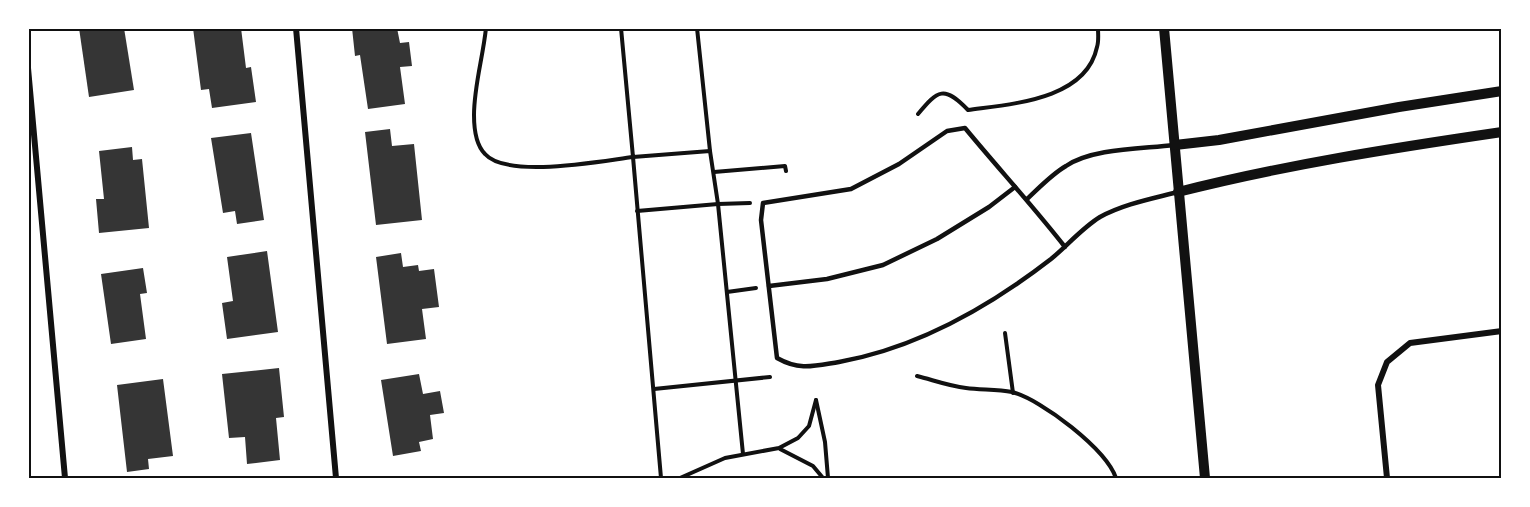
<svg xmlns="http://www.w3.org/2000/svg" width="1530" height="507" font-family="Arial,sans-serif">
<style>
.building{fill:#353535}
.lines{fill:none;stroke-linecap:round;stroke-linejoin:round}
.path{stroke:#111;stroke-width:4}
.service{stroke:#111;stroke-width:4.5}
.minor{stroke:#111;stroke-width:6}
.tertiary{stroke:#111;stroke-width:10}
.neatline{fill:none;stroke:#111;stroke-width:2}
</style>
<rect width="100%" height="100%" fill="#fff"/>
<g class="building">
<path d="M79,28h45l10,62 -45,7z"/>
<path d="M193,28h48l5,40 5,-1 5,35 -44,6 -3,-19 -8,1z"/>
<path d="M352,28h45l3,15 9,-1 3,24 -12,1 5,37 -37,5 -8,-54 -5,1z"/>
<path d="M390,129l2,17 22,-2 8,76 -46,5 -11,-93z"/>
<path d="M251,133l13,87 -27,4 -2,-13 -12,2 -12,-75z"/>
<path d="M132,147l1,13 9,-1 7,69 -50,5 -3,-34h8l-5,-48z"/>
<path d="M267,251l11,81 -51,7 -5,-36 11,-2 -6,-44z"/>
<path d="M401,253l2,14 15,-2 1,6 15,-2 5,38 -17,2 4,30 -39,5 -11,-87z"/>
<path d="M143,268l4,25 -7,1 6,45 -35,5 -10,-70z"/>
<path d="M279,368l5,49 -8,1 4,42 -33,4 -2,-27 -16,1 -7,-64z"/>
<path d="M419,374l4,20 17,-3 4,22 -14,2 3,24 -14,3 2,9 -28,5 -12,-76z"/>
<path d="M163,379l10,77 -25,3 1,10 -22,3 -10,-87z"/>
</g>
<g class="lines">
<g class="path">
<path d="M486,28c-3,29 -12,58 -12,87 0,12 2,30 11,39 22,25 116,7 148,3l28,321"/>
<path d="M621,28l12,129 77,-6 8,53 25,250"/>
<path d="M697,28l13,123"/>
<path d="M918,114c20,-24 26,-29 50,-4 43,-6 118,-10 129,-63 2,-6 1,-13 1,-19"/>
<path d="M714,172l71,-6 1,5"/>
<path d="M637,211l81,-7 32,-1"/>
<path d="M727,292l29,-4"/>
<path d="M1005,333l8,60"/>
<path d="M917,376c16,4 32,10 49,12 15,2 31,1 46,4 30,8 94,57 104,86"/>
<path d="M654,389l116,-12"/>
<path d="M816,400l9,42 3,36"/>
<path d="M780,449l33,17 10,12"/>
<path d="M680,478l45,-20 54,-10 19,-10 11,-12 7,-26"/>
</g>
<g class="service">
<path d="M1027,199c12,-11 25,-25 39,-33 27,-18 76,-17 108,-21"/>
<path d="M1065,247c-32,-41 -67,-79 -100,-119l-18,3 -48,33 -48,25 -88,14 -2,17 16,138c23,13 37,8 62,4 78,-14 150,-55 212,-103 16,-13 31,-31 49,-42 24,-13 51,-18 78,-25"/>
<path d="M769,286l58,-7 56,-14 54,-26 52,-32 26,-20"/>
</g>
<g class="minor">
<path d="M296,28l40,450"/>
<path d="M28,68l37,410"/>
<path d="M1387,478l-9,-93 9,-23 23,-19 92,-12"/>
</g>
<g class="tertiary">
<path d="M1164,28l41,450"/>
<path d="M1175,145l44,-5 180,-33 103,-16"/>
<path d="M1178,192c106,-27 215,-44 324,-60"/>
</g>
</g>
<rect width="1530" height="507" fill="none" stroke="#ffffff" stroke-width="60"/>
<rect x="30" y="30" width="1470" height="447" class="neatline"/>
</svg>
